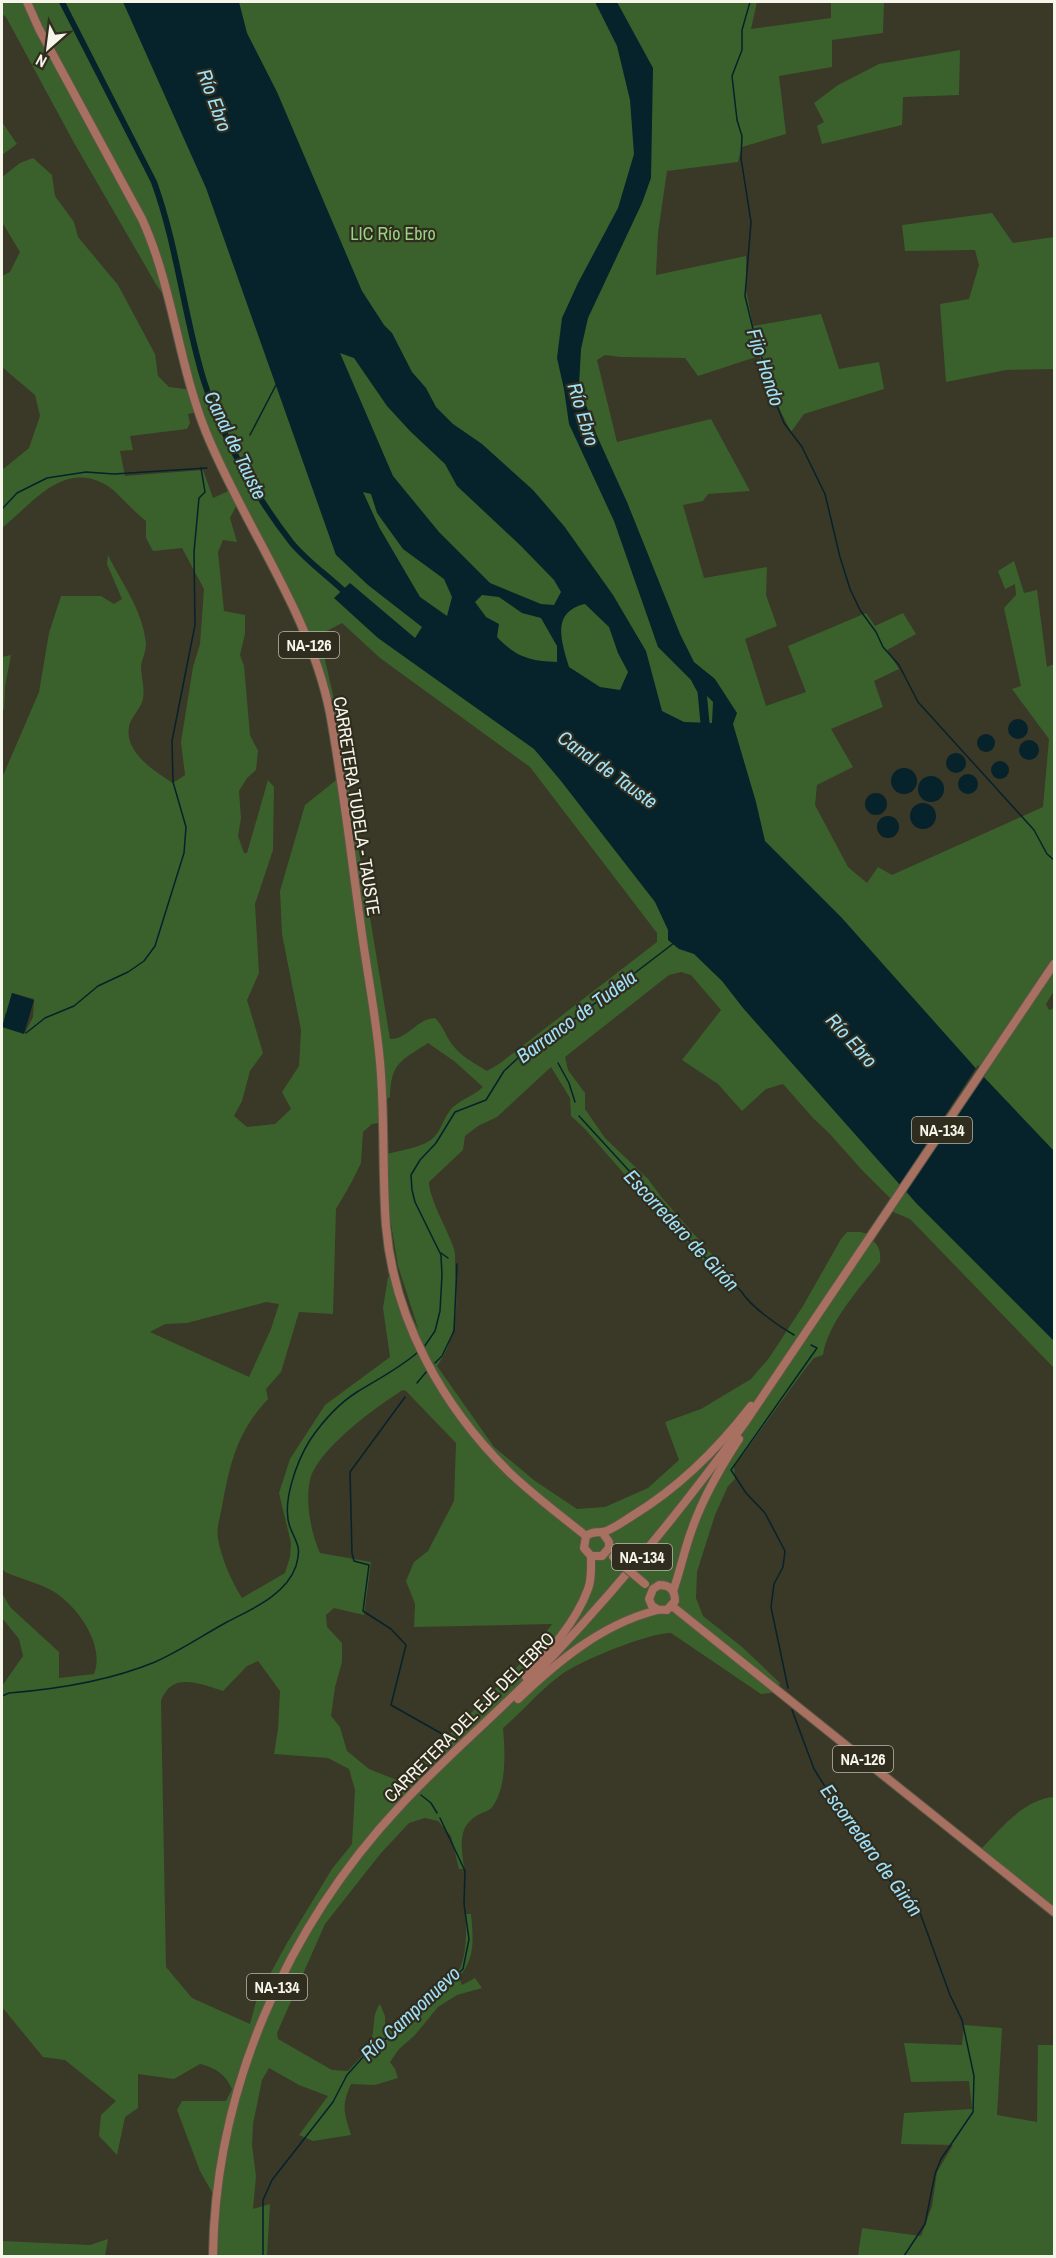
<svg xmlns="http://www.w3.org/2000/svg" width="1056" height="2258" font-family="'Archivo Narrow',sans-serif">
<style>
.green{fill:#3a612b;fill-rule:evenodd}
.water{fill:#06222b;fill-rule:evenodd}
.pier{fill:#3a3827}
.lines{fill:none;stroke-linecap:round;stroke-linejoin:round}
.stream{stroke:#06222b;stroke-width:1.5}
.canal{stroke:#06222b;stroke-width:6}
.river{stroke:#06222b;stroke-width:9}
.primary-casing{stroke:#595748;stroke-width:10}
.primary{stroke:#a77061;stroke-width:8}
.primary-bridge-casing{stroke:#595748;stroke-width:10;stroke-linecap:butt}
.primary-bridge{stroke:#a77061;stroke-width:8}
.labels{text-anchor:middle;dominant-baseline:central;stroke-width:4.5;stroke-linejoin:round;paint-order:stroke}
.shield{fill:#302d1e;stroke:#bbb9ad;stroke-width:1.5}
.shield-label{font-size:16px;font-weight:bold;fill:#f6f5ea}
.park-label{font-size:18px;fill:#99d384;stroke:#302d1e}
.street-label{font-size:18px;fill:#f6f5ea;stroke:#302d1e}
.water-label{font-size:20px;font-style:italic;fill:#9fe1f9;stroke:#302d1e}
</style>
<rect width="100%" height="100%" fill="#3a3827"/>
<g class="green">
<path d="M2,2h755l-6,27 80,-11v-16h53l-1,31 -51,7v27l-53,9 7,58 -44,13 -4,15 -71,9 -9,62 -2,42 90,-19v34l7,36 68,-12 18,55 40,-7 5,27 -80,25 -13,18 -20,-40 -12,-36 -61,20 -13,-18 -64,-1 -16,-2 -8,5 20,82 94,-23 39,72 -42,3 -5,7 -20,4 21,73 63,-11 -1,28 11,31 -32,13 21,67 40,-14 -18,-46 78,-33 9,13 28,-13 13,21 -29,16 12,19 -25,12 9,26 -52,22 22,38 -36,18 -2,20 33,62 19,16 11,-16 14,8 151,-68 6,-68 -37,-50 9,-3 -17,-78 12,-13 -1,-11 -10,5 -7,-18 16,-10 10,32 13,-3 10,77 7,-3v327l-8,13 3,6 5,-2v360l-144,-149 -19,-8 3,-9 -33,-33 -32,-36 -15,-14 -31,-35 -17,5 -24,22 -24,-27 -36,-24 39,-50 -30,-35 -10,-3 -12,3 -104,82 3,13 17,23v16l20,29 43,41 14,19 77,87 -3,4 -16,-9 -40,-46 -46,-49 -50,-57 -13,-12 -1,-18 -19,-31 -54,50 -19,9 -13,10 -2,14 -34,32c0,16 18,47 24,64 3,7 2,15 2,23 3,33 3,69 -18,97l57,81 41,34 42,28 28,-2 43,-19 31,-28 -14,-38 36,-13 50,-30 18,-21 34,-52 38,-67 6,-7h13l13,3 -3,3c9,7 11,13 10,24 -20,26 -52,60 -57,93l-9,3 -9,11 -71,98 1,12 -7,7 -13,29 -18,57 -1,26 7,18 39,31 38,36 -2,9 -17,2 -90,-61c-23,0 -89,27 -109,41 -21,15 -39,37 -59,54 2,23 4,58 -10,78 -3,5 -10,6 -15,9 -22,12 -16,33 -14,54h-5l-8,-33 -13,-15 -13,-3 -16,5 -28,30 -56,71 -48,109 1,6 54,31 16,1c9,-10 19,-18 23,-31 5,-13 0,-24 9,-36l5,12v10l9,5c12,-10 63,-54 67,-65 6,-17 5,-35 5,-52h5c2,23 5,44 -12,63l3,8 13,-7 7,10 -25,7 -19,12 -23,28 -16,14 -9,13 5,7 3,9 -23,7 -24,-1c-10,22 -7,29 0,51l-38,6 -14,-6 29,-39 -29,-11 -30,-17 -7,12 -9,44 -1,21 4,31 -3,33 17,-5 -3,52h-54l5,-53 -18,-32 -23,-61 5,-9h44l6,-12c-7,-15 -16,-21 -32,-25l-26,15 -36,-5v34l-13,9 -8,38 -18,-19 2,-21 15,-14 -51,-41 -22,-3 -41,-50v-321l21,-30 -4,-17 -17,-21v-25l8,14 49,45v26l35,-4c12,-30 -19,-72 -45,-85 -14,-7 -30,-11 -44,-17l-3,-4v-790l37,-86 10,-59 12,-37h40l13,8 8,-5 -15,-35 1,-9c14,29 35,55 38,89 0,8 -4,15 -5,22 0,11 4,21 2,33 -2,9 -10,16 -13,24 -9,27 24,48 43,60l12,-8 -4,-33 12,-75 7,-23 4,-55 -22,-41 -29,3 -7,-13v-17c-12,-9 -28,-28 -38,-35 -44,-27 -74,16 -106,42v-58l27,-22 11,-32 -5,-21 -33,-28v-91l8,-4 10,-20 -18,-30v-45l18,-14 13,-5 19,17 3,21 19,26 4,15 40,48 37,69 3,22 11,11 24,3 -22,-85 -14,-19 -84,-145 -67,-124 -4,-3zM198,412l35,77 -20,9 -10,-28 -78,6 -5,-25 13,-1 -3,-14 57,-7 3,-6 -2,-9zM238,502l72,143 24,98 6,34 -35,28 -25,86 2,43 19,96 -2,36 -17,26 9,17 -16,15 -28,3 -13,-11 8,-15 8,-30 13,-18 -16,-53 12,-27 -4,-69 18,-54 1,-63 -6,-7 -21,73h-3l-6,-17 3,-18 -2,-27 8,-13 9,-8 2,-19 -8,-16 -6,-69 -4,-11 5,-21v-19l-21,-4 -6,-59 5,-12 14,2 -7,-24zM342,623l38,35 150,109 127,166v9l-158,122 -12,7c-13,-8 -27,-15 -36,-28 -6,-9 -8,-17 -16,-25 -19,1 -26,21 -45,21l-56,-340 -14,-61 5,-6zM12,993l22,6 -1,18 -8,16 -21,-6 1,-14 2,1zM428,1043l26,18 29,26c-9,9 -22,12 -31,21 -7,8 -9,16 -14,24 -9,16 -39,18 -55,23l2,33 13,78 21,65 -10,-20 -12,-38 -9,4 -5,31 7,49 -65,48 -35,54 -11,34 12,50 -1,14 -5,16 -43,25c-11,-18 -20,-38 -24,-59 -2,-10 2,-22 4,-32 8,-44 15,-75 46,-108l-2,-10 15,-17 18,-60 34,2 3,-105 14,-24 11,-22 2,-31 9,-8 13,-2 -2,-21 7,-4c1,-35 11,-36 38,-54zM266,1302l13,2 -8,25 -22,48 -99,-45 15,-8 22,-1zM403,1390l3,1 50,52 -2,58 -26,50 -14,11 -8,19 9,23 -1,23 138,-3 -22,30 -114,114 -12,15 -35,-14 -22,-18 -7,-24 -9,-11 4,-29 7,-25v-19l-15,-16 -1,-12 8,-7 30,7 7,-53 -51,-9c-9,-20 -15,-51 -10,-73 8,-31 67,-74 93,-90zM258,1661l22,30 -2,38 -4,25 54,4 21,11 6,21 -3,54 -20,25 -45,74 -30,55 -7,26 -58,-26 -26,-31 -5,-267c2,-4 5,-10 9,-13 13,-11 38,-1 53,4l24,-25z"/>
<path d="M960,50l-1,45 -56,2 -1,28 -80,19 -5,-18 7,-4 -10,-19 24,-18 41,-21z"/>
<path d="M2,122l15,22 -15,11z"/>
<path d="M992,213l21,30 41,-6v132l-48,1 -60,12 -6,-78 29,-5 10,-34 -4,-15 -70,1 -3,-26z"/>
<path d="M11,655l-6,31 -1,23 -2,1v-53z"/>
<path d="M1054,1797v115l-76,-60c21,-21 45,-53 76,-55z"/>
<path d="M964,2025l38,3 -5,87 40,7 1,-77h16v211h-196l4,-28 59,8 11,-30 5,-34 16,-27 -52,-1 3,-31 68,-4 -3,-28 -58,1 -7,-39 58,2z"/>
<path d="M108,2239l-3,17h-103v-15l88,4z"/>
</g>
<g class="water">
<path d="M123,2h116l8,31 30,59 85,199 22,34 8,8 20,39 14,16 10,19 17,17 29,20 51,46 31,36 49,69 33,56 16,60 22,11 28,1 1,-21 -55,-55 -44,-126 -45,-97 -5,-35 -7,-31 5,-40 16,-35 40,-75 16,-54 -4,-54 -13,-54 -22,-44h22l36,66 -2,110 -9,25 -54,115 -7,31 -2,36 18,51 30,66 53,132 14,28 21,17 22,34 -4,11 23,78 9,39 76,76 139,156 74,78v190l-137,-137 -174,-196 -21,-27 -28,-27 -15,-5 -11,-9v-10l-13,-28 -94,-121 -27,-32 -156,-111 -44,-40 16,-15 65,55 7,-11 -54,-42 -32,-30 -130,-367zM340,353l14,5 33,48 23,25 35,33 12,22 64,60 33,34 7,12 -7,13 -13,-1 -51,-21 -51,-51 -46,-56zM363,492l8,2 6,19 26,36 41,30 8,18 -5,19 -27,-19 -41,-70zM482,595l17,2 23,16 19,5 16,28v16c-28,-1 -41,-5 -60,-25l2,-13 -13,-7 -11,-15zM585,604l24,23 9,26 10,19 -8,18 -20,-3 -31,-20c-7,-24 -19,-55 16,-63z"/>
<circle cx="1018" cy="729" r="10"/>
<circle cx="986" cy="743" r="9"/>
<circle cx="1029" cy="750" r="10"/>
<circle cx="956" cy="763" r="10"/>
<circle cx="1000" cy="770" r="9"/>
<circle cx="904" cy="781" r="13"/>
<circle cx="968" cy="784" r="10"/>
<circle cx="931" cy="789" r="13"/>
<circle cx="876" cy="804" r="11"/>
<circle cx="923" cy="816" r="13"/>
<circle cx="888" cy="827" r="11"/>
<path d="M12,993l22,7 -10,34 -22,-7z"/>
</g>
<path class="pier" d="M978,1065l8,9 -81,120 -7,-7z"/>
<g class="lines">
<g class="stream">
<path d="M750,2l-8,28v20l-10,26 5,44 5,16 -1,22 10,64 -6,74 8,33 22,72 9,22 18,24 23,47 15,63 10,32 10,21 16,22 7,15 16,18 19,37 116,128 13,24 7,6"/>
<path d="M250,435l26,-50"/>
<path d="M2,509l15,-16 30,-15 39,-6 28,2 93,-6"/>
<path d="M26,1033l19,-15 29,-12 24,-20 30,-14 16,-11 11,-15 29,-93 2,-26 -13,-45 -1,-41 23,-116 -1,-73 5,-54 6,-6 -4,-24"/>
<path d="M558,1063l11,20 6,19"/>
<path d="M579,1116l96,105 19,26 47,44c10,16 36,34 53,44"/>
<path d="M441,1253l7,5"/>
<path d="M424,1347l11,-16 5,-20 2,-36 -1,-20 -26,-53 -3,-12 -1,-15 9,-15 16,-17 19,-31 31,-12 18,-29 15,-14 24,-14 131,-100"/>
<path d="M435,1363l7,-7 12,-25 3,-67"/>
<path d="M417,1383l10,-12"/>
<path d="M405,1397l-55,75 2,81 2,8 15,4 -6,46 28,18 15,16 -15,60 53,30"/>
<path d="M788,1688l-17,-81 3,-23 9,-17 2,-16 -20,-38 -19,-20 -15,-23 86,-122 -6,-3"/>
<path d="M2,1696l7,-3c50,-4 100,-12 146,-31 25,-11 48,-27 72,-40 25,-13 59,-27 69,-56 6,-20 0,-23 -6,-39 -9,-24 7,-66 20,-87 13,-19 28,-36 47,-48 21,-13 43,-24 61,-40"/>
<path d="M792,1710l22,59 25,40 27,40 19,20 6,14 28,27 31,85 12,25 12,56 -1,36 -32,47 -6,15 -10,50 -21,32"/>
<path d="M421,1795l10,8 6,10"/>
<path d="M263,2256v-56l9,-20 61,-78 14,-27 25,-28 24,-14 67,-64 6,-30 -5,-35 1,-33 -25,-53"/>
</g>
<path class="canal" d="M62,2l92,180c21,58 28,118 44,178 15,61 54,132 93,182 16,20 39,35 57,53"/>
<path class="river" d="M696,680l6,11 4,43"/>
<defs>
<g id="primary">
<path d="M27,2l12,27 103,190c31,68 36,144 64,213 38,94 104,180 124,281 13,71 21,143 31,214 6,45 15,89 19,135 5,54 2,110 6,164 8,94 57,181 123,246 24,23 51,43 77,64"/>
<path d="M602,1532l7,10v6l-7,8h-11l-7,-8 2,-12c7,-5 10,-3 17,-4 9,-2 21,-11 29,-16 48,-29 85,-66 119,-110"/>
<path d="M673,1591c7,-19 11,-40 18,-59 11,-33 29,-64 48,-93"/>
<path d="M672,1606l382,306"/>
<path d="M526,1677c23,-25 50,-55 62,-88 4,-10 3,-22 3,-33"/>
<path d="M518,1699c39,-37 83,-74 136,-88 4,-2 8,-1 13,-1l8,-9c0,-11 -5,-16 -16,-16l-6,4 -4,10 3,7 5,3"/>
<path d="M213,2256c2,-167 74,-329 187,-450 49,-53 104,-98 153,-150 69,-73 132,-151 191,-232l310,-460"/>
</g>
</defs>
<use href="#primary" class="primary-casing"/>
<use href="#primary" class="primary"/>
<defs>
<path id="primary-bridge" d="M613,1557l32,27"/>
</defs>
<use href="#primary-bridge" class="primary-bridge-casing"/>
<use href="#primary-bridge" class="primary-bridge"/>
</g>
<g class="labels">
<g class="shield">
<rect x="279" y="632" width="60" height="26" rx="4.5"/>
<rect x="912" y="1117" width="60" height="26" rx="4.5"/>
<rect x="612" y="1544" width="60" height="26" rx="4.5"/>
<rect x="833" y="1746" width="60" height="26" rx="4.5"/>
<rect x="247" y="1974" width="60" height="26" rx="4.5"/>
</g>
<g class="shield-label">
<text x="309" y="645">NA-126</text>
<text x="942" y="1130">NA-134</text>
<text x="642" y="1557">NA-134</text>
<text x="863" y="1759">NA-126</text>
<text x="277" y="1987">NA-134</text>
</g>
<g class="park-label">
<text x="393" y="233">LIC Río Ebro</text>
</g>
<g class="street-label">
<text transform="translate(357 806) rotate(81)">CARRETERA TUDELA - TAUSTE</text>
<text transform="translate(469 1717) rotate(-45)">CARRETERA DEL EJE DEL EBRO</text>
</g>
<g class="water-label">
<text transform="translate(215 100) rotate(70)">Río Ebro</text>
<text transform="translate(766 367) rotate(72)">Fijo Hondo</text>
<text transform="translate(584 414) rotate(73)">Río Ebro</text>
<text transform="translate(236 445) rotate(64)">Canal de Tauste</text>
<text transform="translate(608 769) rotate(36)">Canal de Tauste</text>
<text transform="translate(576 1016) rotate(-36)">Barranco de Tudela</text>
<text transform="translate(852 1040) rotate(48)">Río Ebro</text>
<text transform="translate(682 1230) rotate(47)">Escorredero de Girón</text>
<text transform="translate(872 1850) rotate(54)">Escorredero de Girón</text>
<text transform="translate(410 2013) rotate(-43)">Río Camponuevo</text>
</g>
</g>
<rect width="1056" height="2258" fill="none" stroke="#f6f5ea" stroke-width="6"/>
<g transform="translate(48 48) rotate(208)" stroke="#302d1e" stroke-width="4.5" paint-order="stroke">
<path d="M0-4.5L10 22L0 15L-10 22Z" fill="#f6f5ea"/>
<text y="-9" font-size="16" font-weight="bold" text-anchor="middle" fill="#f6f5ea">N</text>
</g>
</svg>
